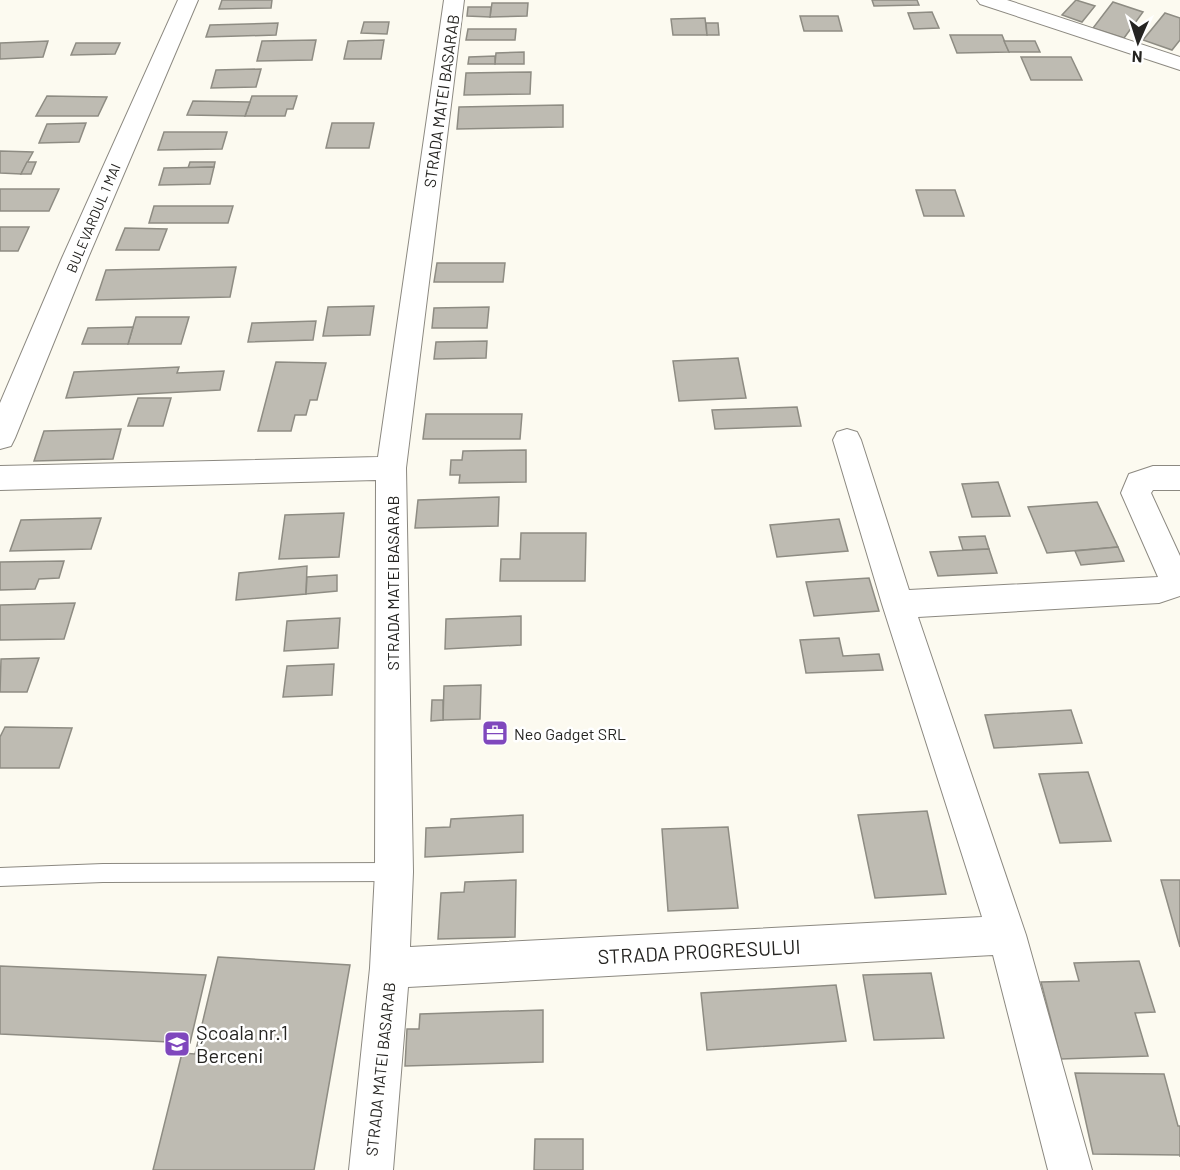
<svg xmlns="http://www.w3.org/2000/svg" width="1180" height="1170" font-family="Barlow,sans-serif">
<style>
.building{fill:#bebbb2;stroke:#8e8c83;stroke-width:1.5}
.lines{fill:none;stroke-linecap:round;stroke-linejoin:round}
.service-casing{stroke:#8c8981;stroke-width:2}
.minor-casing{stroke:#8c8981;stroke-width:2}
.secondary-casing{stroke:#8c8981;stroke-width:2}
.service{fill:#fff;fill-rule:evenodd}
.minor{fill:#fff;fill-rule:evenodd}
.secondary{fill:#fff;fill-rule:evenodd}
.labels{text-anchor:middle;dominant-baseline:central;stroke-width:5;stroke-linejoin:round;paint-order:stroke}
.far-street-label{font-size:14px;fill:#252421;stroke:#fff}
.street-label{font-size:16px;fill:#252421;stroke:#fff}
.poi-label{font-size:16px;fill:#252421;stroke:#fff;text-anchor:start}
.near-street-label{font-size:20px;fill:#252421;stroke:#fff}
.near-poi-label{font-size:20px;fill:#252421;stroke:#fff;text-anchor:start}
</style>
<rect width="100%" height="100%" fill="#fcfaf0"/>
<g class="building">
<path d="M222,0h50l-1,8 -52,1z"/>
<path d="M872,0h45l2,5 -45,1z"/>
<path d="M1076,0l19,6 -13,16 -20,-7z"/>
<path d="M1113,2l30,10 -19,26 -31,-10z"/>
<path d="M492,3h36l-1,13 -37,1z"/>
<path d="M468,7h23l-1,10 -23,-1z"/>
<path d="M932,12l7,16 -25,1 -6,-16z"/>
<path d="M1165,13l15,5v22l-8,10 -29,-10z"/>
<path d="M800,16h38l4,15h-38z"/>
<path d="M705,18l2,17h-34l-2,-16z"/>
<path d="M364,22h25l-2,12 -26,-1z"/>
<path d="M278,23l-2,12 -70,2 4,-12z"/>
<path d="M706,23h12l1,12h-12z"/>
<path d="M468,29h48l-1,11h-49z"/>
<path d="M950,35h52l7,17 -52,1z"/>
<path d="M316,40l-4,20 -55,1 5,-20z"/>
<path d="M384,40l-3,19h-37l4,-18z"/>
<path d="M48,41l-5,16 -43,2v-16z"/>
<path d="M1004,41h31l5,11h-31z"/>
<path d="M76,43h44l-5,11 -44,1z"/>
<path d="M524,52v12h-29l1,-11z"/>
<path d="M495,56v8h-27l1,-7z"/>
<path d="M1021,57h50l11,23h-51z"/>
<path d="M261,69l-5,18 -45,1 5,-18z"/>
<path d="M531,72l-1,22 -66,1 2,-22z"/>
<path d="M47,96l60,1 -9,19h-62z"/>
<path d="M252,96h45l-4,13h-6l-2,7h-40z"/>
<path d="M193,101l57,1 -5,14 -58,-1z"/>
<path d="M563,105v22l-106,2 2,-22z"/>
<path d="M86,123l-7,19 -40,1 8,-19z"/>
<path d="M332,123h42l-5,25h-43z"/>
<path d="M164,132h63l-5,17 -64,1z"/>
<path d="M0,151l33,1 -12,22 -21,-1z"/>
<path d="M27,162h9l-5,12h-10z"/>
<path d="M190,162h25l-1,5 -26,1z"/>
<path d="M214,167l-4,17 -51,1 5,-17z"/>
<path d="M0,189h59l-10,22h-49z"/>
<path d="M916,190h39l9,26h-40z"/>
<path d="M154,206h79l-5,17h-79z"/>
<path d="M0,227h29l-11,24h-18z"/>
<path d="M125,228l42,1 -8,21h-43z"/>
<path d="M437,263h68l-2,19h-69z"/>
<path d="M236,267l-6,30 -134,3 10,-30z"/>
<path d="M374,306l-4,29 -47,1 5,-29z"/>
<path d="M489,307l-2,21h-55l2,-20z"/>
<path d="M136,317h53l-8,27h-53z"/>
<path d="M316,321l-3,19 -65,2 4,-19z"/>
<path d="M133,327l-5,17h-46l6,-16z"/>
<path d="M487,341l-1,17 -52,1 2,-17z"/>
<path d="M738,358l8,40 -67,3 -6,-40z"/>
<path d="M276,362l50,1 -9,37h-7l-4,15h-11l-4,16h-33z"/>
<path d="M179,367l-2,6 47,-2 -4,19 -154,8 8,-26z"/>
<path d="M138,398h33l-8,28h-35z"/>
<path d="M797,407l4,19 -86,3 -3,-19z"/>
<path d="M426,414h96l-2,25h-97z"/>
<path d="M121,429l-8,30 -79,2 10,-30z"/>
<path d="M526,450v32l-67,1 1,-8h-10l1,-15h11l1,-9z"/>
<path d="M998,482l12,34 -38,1 -10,-33z"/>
<path d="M499,497l-1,29 -83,2 3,-28z"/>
<path d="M1097,502l21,45 -71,6 -19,-46z"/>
<path d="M344,513l-5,44 -60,2 6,-44z"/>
<path d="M101,518l-10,31 -81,2 11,-31z"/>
<path d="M839,519l9,32 -71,6 -7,-32z"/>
<path d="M521,533h65l-1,48h-85l1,-22h19z"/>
<path d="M985,536l4,13 -26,1 -4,-13z"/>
<path d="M1118,547l6,14 -43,4 -6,-14z"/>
<path d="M989,549l8,24 -59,3 -8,-24z"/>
<path d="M64,561l-5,17 -20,1 -4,10 -35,1v-28z"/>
<path d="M307,566l-1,28 -70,6 3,-27z"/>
<path d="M337,575v16l-31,3 1,-17z"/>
<path d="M869,578l10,33 -65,5 -8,-34z"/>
<path d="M75,603l-11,36 -64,1v-35z"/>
<path d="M521,616v29l-76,4 1,-30z"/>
<path d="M340,618l-2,30 -54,3 3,-30z"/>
<path d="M839,638l4,18 36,-2 4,16 -77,3 -6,-33z"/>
<path d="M39,658l-12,34h-27l1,-33z"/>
<path d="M334,664l-2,31 -49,2 4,-31z"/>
<path d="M481,685l-1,34 -37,1 1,-34z"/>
<path d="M432,700h11v20l-12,1z"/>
<path d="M1071,710l11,33 -88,5 -9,-33z"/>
<path d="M5,727l67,1 -13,40h-59v-31z"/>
<path d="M1088,772l23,69 -51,2 -21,-69z"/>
<path d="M927,811l19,83 -71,4 -17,-83z"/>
<path d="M523,815v37l-98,5 1,-29 24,-1 1,-8z"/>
<path d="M728,827l10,81 -70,3 -6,-82z"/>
<path d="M516,880l-1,57 -77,2 3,-46 23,-1 1,-10z"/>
<path d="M1161,880h19v67z"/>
<path d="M218,957l132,8 -36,205h-161l29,-117 13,1z"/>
<path d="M1139,961l16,51 -20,1 13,43 -87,3 -20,-77 38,-1 -5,-18z"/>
<path d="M0,966l206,9 -16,68 -190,-9z"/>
<path d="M931,973l13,65 -70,2 -11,-65z"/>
<path d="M836,985l10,56 -139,9 -6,-57z"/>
<path d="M543,1010v52l-138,4 2,-37h12l1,-15z"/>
<path d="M1075,1073l89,1 14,52h2v31v-2l-87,-1z"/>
<path d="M535,1139h48v31h-49z"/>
</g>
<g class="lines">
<defs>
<path id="service" d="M394,863l6,3 3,6 -3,6 -6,3 -291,1 -103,4v-18l103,-4z"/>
<g id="minor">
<path d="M444,0h20l-58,468 7,404 -3,75 572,-30 -100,-313 -49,-164 4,-8 10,-3 10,3 4,8 48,150 249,-13 -37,-84 8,-19 24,-8h27v24h-27l-2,3 29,63v40l-21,7 -241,14 108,318 66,235h-44l-55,-215 -585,32 -15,183h-44l21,-202 5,-96 1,-392 -376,10v-24l378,-9z"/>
<path d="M977,0h30l173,57v13l-200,-66z"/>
</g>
<path id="secondary" d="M178,0h20l-110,258 -73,180 -4,8 -11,3v-46l62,-145z"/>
</defs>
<use href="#service" class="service-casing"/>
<use href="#minor" class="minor-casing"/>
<use href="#secondary" class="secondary-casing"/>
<use href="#service" class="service"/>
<use href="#minor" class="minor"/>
<use href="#secondary" class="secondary"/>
</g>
<defs>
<symbol id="office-square" viewBox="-11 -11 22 22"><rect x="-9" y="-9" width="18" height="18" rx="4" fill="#7f47bd" stroke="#fff"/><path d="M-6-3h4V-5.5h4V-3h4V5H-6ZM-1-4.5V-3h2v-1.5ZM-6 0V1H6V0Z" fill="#fff"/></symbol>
<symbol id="school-square" viewBox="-11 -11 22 22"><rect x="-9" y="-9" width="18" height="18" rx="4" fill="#7f47bd" stroke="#fff"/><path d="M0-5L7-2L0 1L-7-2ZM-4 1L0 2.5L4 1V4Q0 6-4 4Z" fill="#fff"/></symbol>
</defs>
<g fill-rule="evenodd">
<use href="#office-square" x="480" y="718" width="30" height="30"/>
<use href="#school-square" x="162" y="1029" width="30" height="30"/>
</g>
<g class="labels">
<g class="far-street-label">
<text transform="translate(93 218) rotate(-67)">BULEVARDUL 1 MAI</text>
</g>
<g class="street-label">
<text transform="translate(441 101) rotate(-82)">STRADA MATEI BASARAB</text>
<text transform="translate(392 583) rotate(-90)">STRADA MATEI BASARAB</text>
<text transform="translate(380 1069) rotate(-84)">STRADA MATEI BASARAB</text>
</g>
<g class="poi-label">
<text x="514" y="733">Neo Gadget SRL</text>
</g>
<g class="near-street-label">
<text transform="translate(699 951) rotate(-3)">STRADA PROGRESULUI</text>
</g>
<g class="near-poi-label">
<text x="196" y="1032">Școala nr.1<tspan x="196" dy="23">Berceni</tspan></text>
</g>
</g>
<g transform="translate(1138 42) rotate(183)" stroke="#ffffff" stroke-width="4.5" paint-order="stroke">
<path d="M0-4.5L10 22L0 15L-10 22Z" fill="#252421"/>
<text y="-9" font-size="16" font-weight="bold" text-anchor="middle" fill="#252421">N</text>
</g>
</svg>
